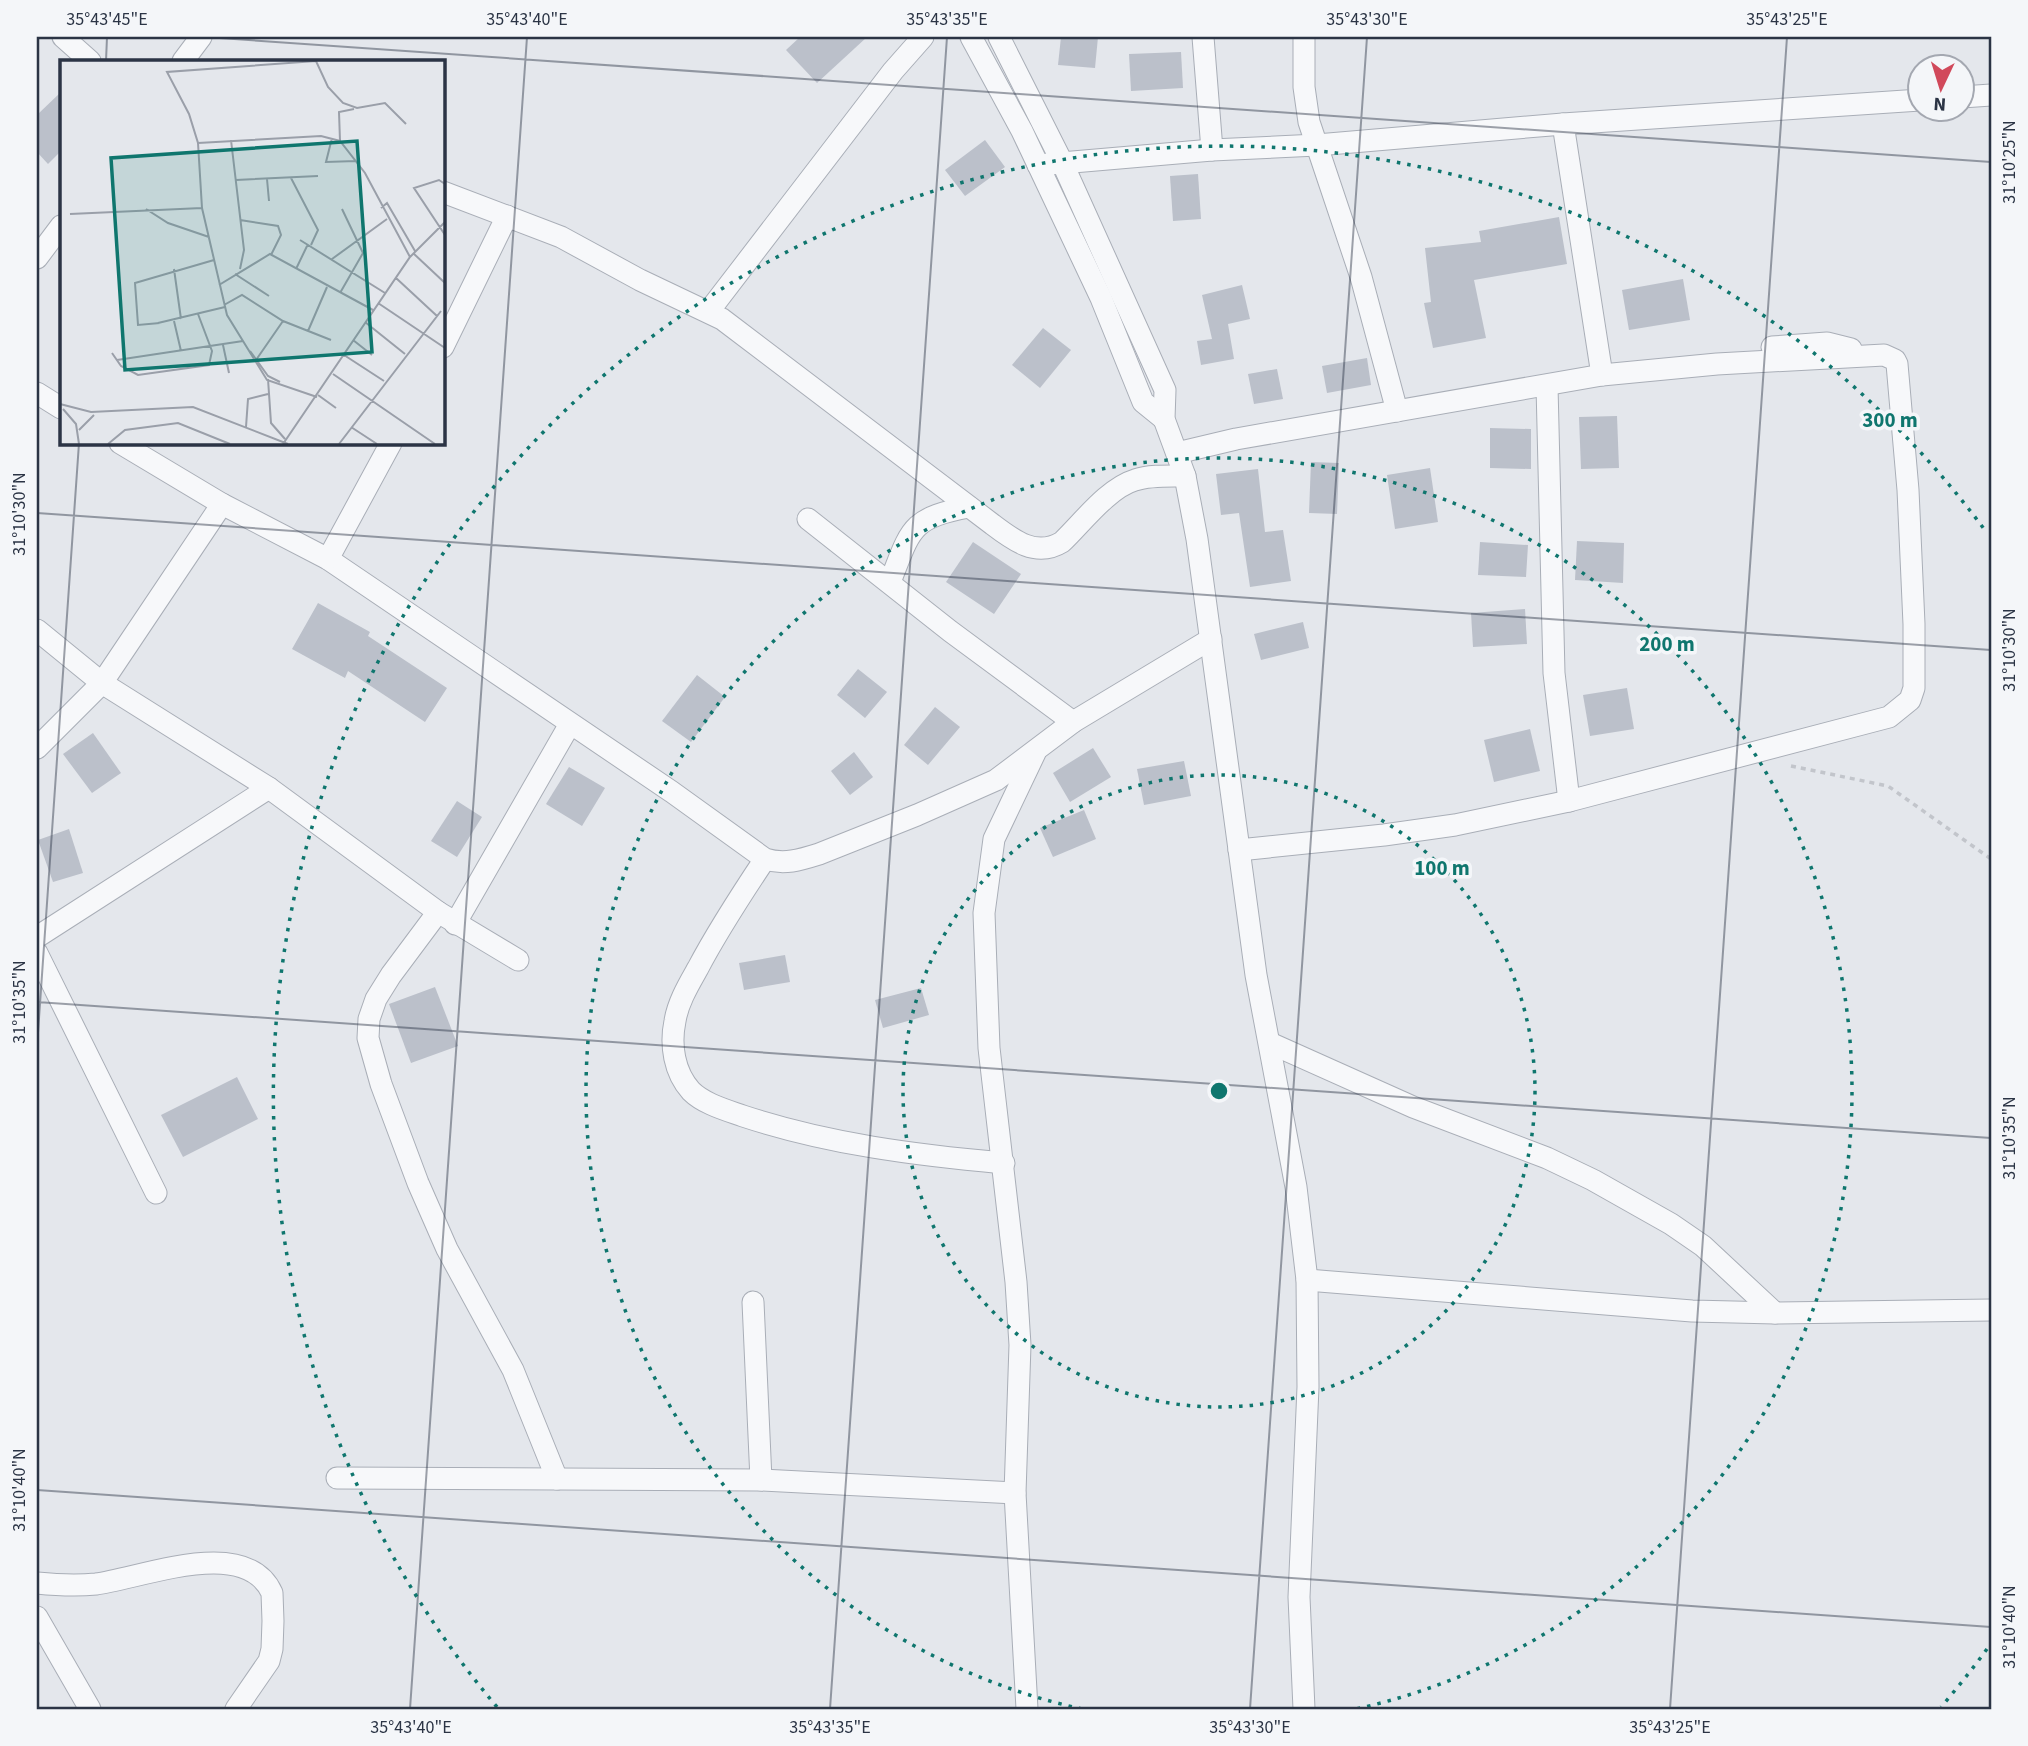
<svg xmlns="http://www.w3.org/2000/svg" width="2028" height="1746" font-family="'Source Sans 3',sans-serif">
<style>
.building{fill:#bbc0ca}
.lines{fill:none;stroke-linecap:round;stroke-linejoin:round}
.street-casing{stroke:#a9aeb7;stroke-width:23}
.path{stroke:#c2c5cb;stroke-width:3.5;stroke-dasharray:5 5;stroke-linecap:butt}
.street{stroke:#f7f8fa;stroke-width:21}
.ticks{fill:none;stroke:#2b3445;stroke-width:2;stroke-opacity:0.45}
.ring{fill:none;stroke:#0f766e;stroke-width:3.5;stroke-dasharray:3.5 7}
.inset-road{fill:none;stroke:#9a9fa9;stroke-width:2}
.view{fill:#0f766e;fill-opacity:0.15;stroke:#0f766e;stroke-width:3.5}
.inset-edge{fill:none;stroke:#2b3445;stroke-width:3.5}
.centre{fill:#0f766e;stroke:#f4f6f9;stroke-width:3.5}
.ring-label{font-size:21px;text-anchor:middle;font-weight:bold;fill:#0f766e;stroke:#f4f6f9;stroke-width:7;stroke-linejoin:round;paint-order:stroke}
.neatline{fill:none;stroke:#2b3445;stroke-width:2.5}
.ticks-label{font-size:18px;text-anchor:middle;fill:#2b3445}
</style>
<rect width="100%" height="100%" fill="#e4e7ec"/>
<g class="building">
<path d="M800,37h67l-50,46 -31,-33z"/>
<path d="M1061,37h37l-3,31 -37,-3z"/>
<path d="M1181,52l2,36 -52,3 -2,-37z"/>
<path d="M61,92v59l-13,13 -11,-12v-37z"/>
<path d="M985,140l20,27 -40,29 -20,-26z"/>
<path d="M1198,174l3,45 -28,2 -3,-45z"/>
<path d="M1559,217l8,47 -93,16 12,58 -53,10 -9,-45 7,-1 -6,-54 56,-6 -2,-11z"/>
<path d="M1683,279l7,41 -61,10 -7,-40z"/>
<path d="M1242,285l8,34 -22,5 6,35 -33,6 -4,-24 15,-2 -10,-44z"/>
<path d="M1043,328l28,22 -31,38 -28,-23z"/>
<path d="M1367,358l4,27 -44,8 -5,-27z"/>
<path d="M1277,369l6,30 -29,5 -6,-30z"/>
<path d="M1617,416l2,52 -38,1 -2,-52z"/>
<path d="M1490,428l41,1v40l-41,-1z"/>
<path d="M1311,462l28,1 -2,51 -28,-1z"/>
<path d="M1430,468l8,54 -43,7 -8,-54z"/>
<path d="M1258,469l7,63 18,-2 8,51 -41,6 -11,-74 -18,2 -5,-41z"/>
<path d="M1577,541l47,2 -1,40 -48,-3z"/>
<path d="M973,542l48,32 -27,40 -48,-32z"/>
<path d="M1480,542l48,3 -2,32 -48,-2z"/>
<path d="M318,603l52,29 -2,4 79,52 -22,34 -77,-51 -3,7 -53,-29z"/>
<path d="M1525,609l2,35 -54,3 -2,-34z"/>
<path d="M1303,622l6,26 -48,12 -7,-26z"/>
<path d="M858,669l29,23 -22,26 -28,-23z"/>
<path d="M697,675l28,22 -34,45 -29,-21z"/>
<path d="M1627,688l7,41 -44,7 -7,-41z"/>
<path d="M935,707l25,20 -32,38 -24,-20z"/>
<path d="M1530,729l10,42 -46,11 -10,-42z"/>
<path d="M93,733l28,40 -29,20 -29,-39z"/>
<path d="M1093,748l18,29 -41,25 -17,-29z"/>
<path d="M854,752l19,25 -23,18 -19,-24z"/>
<path d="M1184,761l7,35 -47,9 -7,-36z"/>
<path d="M569,767l36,21 -23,38 -36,-22z"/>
<path d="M457,801l25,16 -25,40 -26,-16z"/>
<path d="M1084,810l12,29 -43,18 -13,-29z"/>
<path d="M69,829l14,44 -30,9 -15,-42z"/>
<path d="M785,955l5,27 -46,8 -5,-27z"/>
<path d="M435,987l23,59 -47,17 -22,-59z"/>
<path d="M921,988l8,27 -46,13 -8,-28z"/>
<path d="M237,1077l21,42 -75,38 -22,-42z"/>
</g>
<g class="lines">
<defs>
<g id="street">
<path d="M63,37l27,24"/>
<path d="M971,37l51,94 79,167 42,104 21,17"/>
<path d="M999,37l63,125 103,228 -1,29 21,57 12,63 59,436 40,212 11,93 1,107 -9,210 5,112"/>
<path d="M1203,37l9,113"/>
<path d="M1304,37v50l5,35 52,155 36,134"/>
<path d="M183,61l18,-24"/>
<path d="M1962,97l29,-2"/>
<path d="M1563,124l39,251"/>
<path d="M1038,165l174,-15 105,-5 246,-21 357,-24"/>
<path d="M443,192l118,45 79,43 82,39 270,205c21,16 44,34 70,18 20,-19 46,-54 73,-62 15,-5 34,-4 50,-4"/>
<path d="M37,258l24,-32"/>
<path d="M709,311l184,-240 30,-34"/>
<path d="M443,347l64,-131"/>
<path d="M1772,347l55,-4 24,6"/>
<path d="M1547,386l7,287 15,128"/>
<path d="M37,393l24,15"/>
<path d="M120,443l102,61 106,55 344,233 93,67c19,6 35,1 54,-5l98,-39 79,-35 77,-58 138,-83"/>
<path d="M1177,453l59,-14 366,-64 115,-11 167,-9 11,5 2,4 11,126 6,134v64l-4,12 -21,17 -320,84 -114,24 -71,10 -145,15"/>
<path d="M808,519l142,112 123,91"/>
<path d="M328,559l63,-116"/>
<path d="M890,582c21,-53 20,-64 79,-75"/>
<path d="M37,630l65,53 167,105 169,124 80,48"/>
<path d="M37,748l65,-65 120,-179"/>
<path d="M765,859c-24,36 -47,71 -67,109 -9,16 -20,34 -23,53 -5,24 -1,51 16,70 13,13 35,19 52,25 85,28 172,39 261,47"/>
<path d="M438,912l-47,63 -15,24 -7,20 -1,19 13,46 37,99 29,66 66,121 44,109"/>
<path d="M455,924l115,-200"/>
<path d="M37,937l232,-149"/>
<path d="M37,953l119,240"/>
<path d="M1270,1043l143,64 134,51 46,22 78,44 32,22 72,67"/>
<path d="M1307,1280l385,31 83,2 216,-3"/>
<path d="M753,1302l8,178"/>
<path d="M337,1478l424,2 254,13"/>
<path d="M37,1583c20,2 39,3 59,1 46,-6 150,-49 176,9l1,28 -1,28 -3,12 -33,48"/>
<path d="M37,1617l53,92"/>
<path d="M1027,1709l-12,-216 5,-148 -4,-63 -27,-234 -5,-135 10,-74 41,-86"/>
</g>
</defs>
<use href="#street" class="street-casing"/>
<path class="path" d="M1791,766l97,20 103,73"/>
<use href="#street" class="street"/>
</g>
<path class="ticks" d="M205,37l1786,125M106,61l1,-24M37,513l1954,137M37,1002l1954,136M37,1047l42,-604M37,1490l1954,137M410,1709l117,-1672M830,1709l117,-1672M1250,1709l117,-1672M1670,1709l117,-1672"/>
<g class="ring">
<circle cx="1219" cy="1091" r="316"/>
<path d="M1082 1709A633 633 0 1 1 1356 1709"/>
<path d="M1987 1649A949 949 0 0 1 1941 1707M497 1707A949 949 0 1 1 1987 533"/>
</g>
<g transform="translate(60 60)">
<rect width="385" height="385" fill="#e4e7ec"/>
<path class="inset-road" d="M272,78l-6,24 30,-1M171,80l13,110 -4,19M280,81l-1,-29 15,-3M138,83l123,-7 19,5 25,32 45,84M231,118l27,52 -7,15M207,119l2,22M176,120l82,-4M385,124l-6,-4 -25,8 31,47M321,148l6,-5 28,48M86,149l22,14 41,14M10,154l132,-6M180,160l38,6 3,9 -10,20M240,180l85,53M353,193l32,30M272,199l55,-40M114,209l7,50M236,209l12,-25M175,214l34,22M336,218l41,38M159,225l51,-31 103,56M280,233l23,-40 -21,-44M318,243l67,45M164,245l18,-10 41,26 48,19M114,261l7,30M305,262l40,32M98,263l67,-16M100,263l-22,2 -3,-42 79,-23M248,271l19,-44M293,280l19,15M163,285l6,28M190,291l18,25 12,6M52,293l9,13 17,9 71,-10 3,-14 -14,-37M284,295l40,26M57,300l126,-19M196,300l27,-39M273,314l102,70M208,319l3,44 14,16M258,335l18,13M257,337l-50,-17 -40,-65 -25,-107 -4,-65 -9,-29 -22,-42 149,-11 12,26 15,16 14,5 28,-5 21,21M0,344l31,8 102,-5 95,37M3,349l13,15 3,20M186,367l2,-28 20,-5M291,367l26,17M19,370l15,-15M48,384l17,-14 53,-7 52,21M223,384l127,-187 35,-35M279,384l102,-133"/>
<path class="view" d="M297,81l15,211 -247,18 -14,-212z"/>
<rect width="385" height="385" class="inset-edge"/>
</g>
<circle cx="1219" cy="1091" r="10" class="centre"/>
<g class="ring-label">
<text x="1890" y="427">300 m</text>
<text x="1667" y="651">200 m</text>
<text x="1442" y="875">100 m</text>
</g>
<rect width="2028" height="1746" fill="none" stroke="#f4f6f9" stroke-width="77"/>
<g transform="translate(1941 88) rotate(184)"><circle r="33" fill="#f4f6f9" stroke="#a4a8b1" stroke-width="2"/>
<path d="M0-5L12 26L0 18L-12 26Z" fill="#d1495b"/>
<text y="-10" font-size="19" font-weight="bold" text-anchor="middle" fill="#2b3445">N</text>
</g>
<rect x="38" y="38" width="1952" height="1670" class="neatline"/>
<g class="ticks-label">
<text x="107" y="25">35°43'45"E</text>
<text x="527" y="25">35°43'40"E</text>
<text x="947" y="25">35°43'35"E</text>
<text x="1367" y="25">35°43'30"E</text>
<text x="1787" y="25">35°43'25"E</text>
<text transform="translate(2009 162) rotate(-90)" y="6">31°10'25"N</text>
<text transform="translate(19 514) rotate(-90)" y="6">31°10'30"N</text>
<text transform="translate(2009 650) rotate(-90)" y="6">31°10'30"N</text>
<text transform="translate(19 1002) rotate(-90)" y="6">31°10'35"N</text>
<text transform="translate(2009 1138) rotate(-90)" y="6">31°10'35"N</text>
<text transform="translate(19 1490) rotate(-90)" y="6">31°10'40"N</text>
<text transform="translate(2009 1627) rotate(-90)" y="6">31°10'40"N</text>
<text x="411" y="1733">35°43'40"E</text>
<text x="830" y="1733">35°43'35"E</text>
<text x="1250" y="1733">35°43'30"E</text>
<text x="1670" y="1733">35°43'25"E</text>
</g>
</svg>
